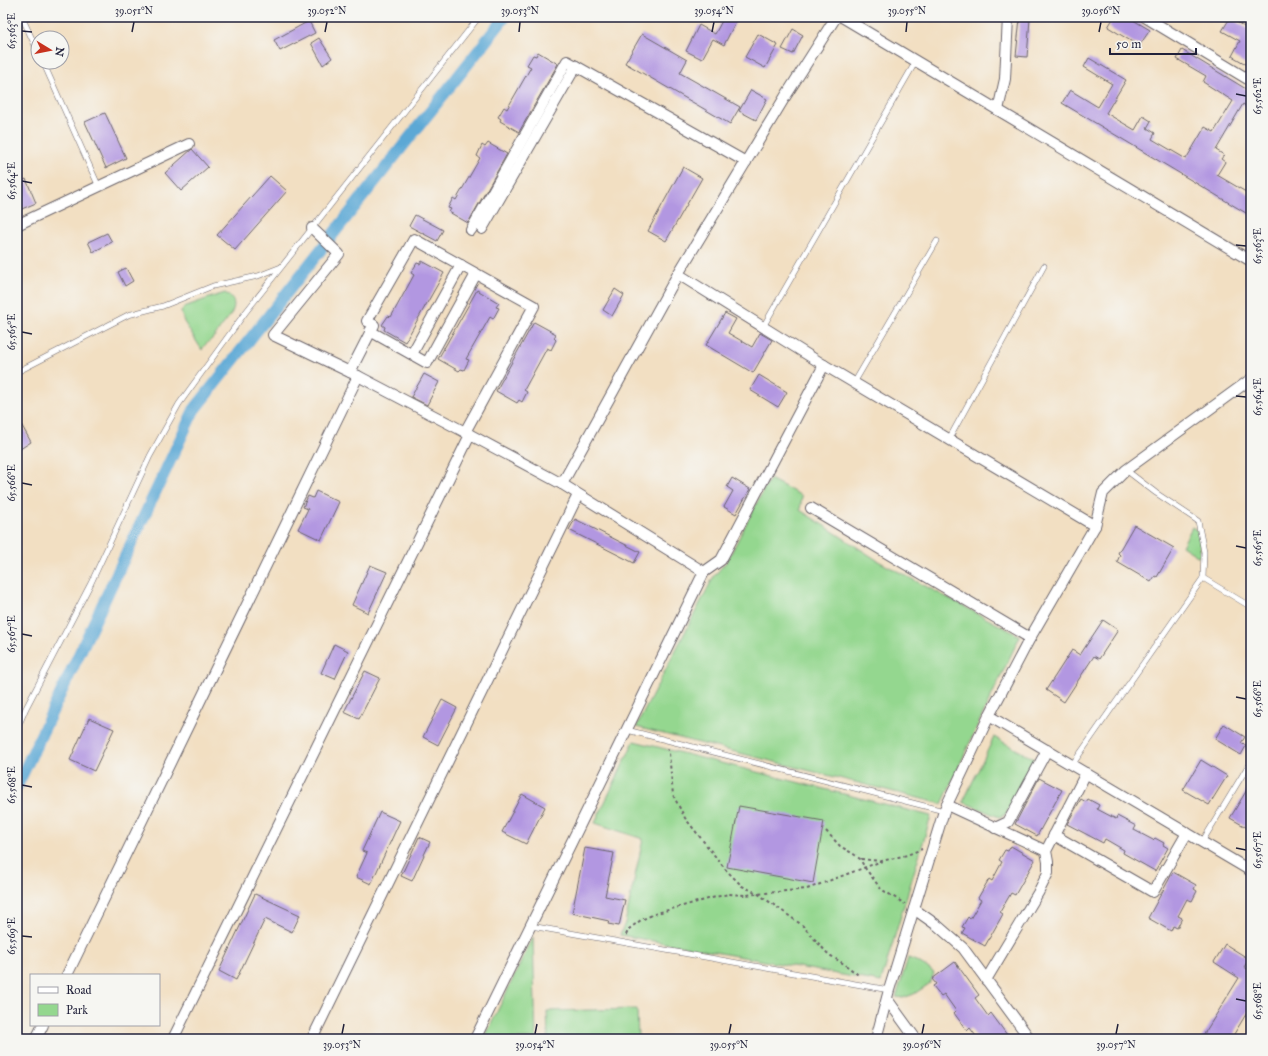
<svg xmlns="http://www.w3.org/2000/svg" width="1268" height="1056" font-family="'IM FELL Great Primer',serif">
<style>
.green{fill:#94d78f;stroke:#5b7c65}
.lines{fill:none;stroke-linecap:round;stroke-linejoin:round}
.canal{stroke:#5ca8d5;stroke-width:12}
.building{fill:#b297e1}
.service-casing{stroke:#6b646a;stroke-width:6}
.minor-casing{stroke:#6b646a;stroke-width:12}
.path{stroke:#6b646a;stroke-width:2;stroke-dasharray:3 3;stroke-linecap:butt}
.service{stroke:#fff;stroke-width:5}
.minor{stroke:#fff;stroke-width:10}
.ticks{fill:none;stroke:#22223b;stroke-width:1.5}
.neatline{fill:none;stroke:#22223b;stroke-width:1.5}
.ticks-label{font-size:10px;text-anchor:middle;fill:#22223b}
</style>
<rect width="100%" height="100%" fill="#f6f6f2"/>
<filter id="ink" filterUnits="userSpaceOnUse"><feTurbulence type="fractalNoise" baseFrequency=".025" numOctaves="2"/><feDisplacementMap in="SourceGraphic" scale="8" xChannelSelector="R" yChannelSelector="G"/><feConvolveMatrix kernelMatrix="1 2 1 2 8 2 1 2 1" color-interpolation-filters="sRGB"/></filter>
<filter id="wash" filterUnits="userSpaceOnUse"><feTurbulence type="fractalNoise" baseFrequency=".012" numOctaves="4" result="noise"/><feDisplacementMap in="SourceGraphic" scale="16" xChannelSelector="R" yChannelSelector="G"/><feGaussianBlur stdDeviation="0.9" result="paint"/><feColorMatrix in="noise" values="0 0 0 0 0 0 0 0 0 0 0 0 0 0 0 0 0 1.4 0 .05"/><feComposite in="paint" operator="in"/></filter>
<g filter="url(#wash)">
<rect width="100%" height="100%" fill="#f2dfc2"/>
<g class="green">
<path d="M225,293c17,9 6,22 -3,33 -3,4 -6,9 -10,13 -4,4 -8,5 -10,11l-18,-28 -3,-10 3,-5 28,-10z"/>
<path d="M770,479l32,17 -2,14 80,52 140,74 -39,82 -39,86 -306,-77 78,-151 13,-15 37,-72z"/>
<path d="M1192,527l6,4 3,23 -2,3 -17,-11z"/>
<path d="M994,737l40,22 -17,35 -11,20 -7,3 -36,-15z"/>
<path d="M634,741l297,75 -50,166 -261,-47 5,-12 18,-84 -48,-16z"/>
<path d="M533,937l3,102h-52z"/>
<path d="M908,958c10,3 18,8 26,15l-3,8 -2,3 -15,10 -11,4 -7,-1z"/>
<path d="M637,1009l1,30h-90l-1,-28z"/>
</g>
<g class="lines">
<path class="canal" d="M17,786l177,-376 311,-393"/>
</g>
<g id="blocks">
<g class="building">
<path d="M724,17h14l-14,28 -11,-6 -11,20 -16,-8 13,-26 16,9z"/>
<path d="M1114,17h14l22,13 -11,16 -31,-19z"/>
<path d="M1020,18l10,1 -3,38 -11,-1z"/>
<path d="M1230,18l21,13v36l-19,-11 8,-15 -18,-10z"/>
<path d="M309,21l6,12 -35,18 -6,-11z"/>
<path d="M793,29l10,6 -10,19 -11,-5z"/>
<path d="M642,34l45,26 -7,13 60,34 -10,17 -105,-61z"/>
<path d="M758,34l20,11 -13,23 -20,-11z"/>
<path d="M319,38l13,20 -9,7 -12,-22z"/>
<path d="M1182,50l69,42v17l-8,-5 -27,46 8,5 -3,4 4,3 -8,13 34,20v21l-189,-113 8,-13 28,17 14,-23 -28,-17 5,-9 37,22 -20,33 29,17 8,-14 8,5 -4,7 8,5 -3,6 34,20 19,-32 9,5 19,-31 -30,-19 3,-6 -29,-17z"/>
<path d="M538,52l20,12 -39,68 -19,-11 1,-2 -3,-2 6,-10 3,2 24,-42 -4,-2 6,-10 3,1z"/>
<path d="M751,90l16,9 -11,21 -17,-9z"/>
<path d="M105,113l21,45 -20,10 -21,-46z"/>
<path d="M488,143l19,11 -39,69 -19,-11 2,-3 -3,-1 5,-10 3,2 24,-42 -3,-2 5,-11 3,2z"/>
<path d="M192,149l16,18 -27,24 -16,-18z"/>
<path d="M683,167l19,11 -36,63 -18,-10z"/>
<path d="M270,176l17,15 -52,59 -18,-15z"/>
<path d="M26,179l10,24 -19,8v-28z"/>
<path d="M415,215l28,15 -6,11 -28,-15z"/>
<path d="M107,233l5,9 -19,10 -5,-10z"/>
<path d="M422,261l22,12 -39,69 -21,-12 1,-3 -3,-2 6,-9 3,1 23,-42 -3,-2 6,-10 3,1z"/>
<path d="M126,268l7,13 -8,5 -7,-14z"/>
<path d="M615,289l9,6 -12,21 -9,-6z"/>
<path d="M477,290l22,13 -3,4 3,1 -6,11 -3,-2 -24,42 3,1 -5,10 -3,-1 -2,2 -21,-12z"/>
<path d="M725,313l11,6 -8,14 24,14 8,-14 12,7 -19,33 -47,-28z"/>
<path d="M534,322l22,12 -2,4 2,2 -5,10 -4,-2 -23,42 3,2 -5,10 -3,-2 -2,3 -21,-12z"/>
<path d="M424,374l15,8 -12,23 -16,-8z"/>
<path d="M759,375l28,17 -9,15 -28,-17z"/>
<path d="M17,417l14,25 -14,9z"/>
<path d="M732,478l18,11 -14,25 -12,-7 9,-16 -6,-4z"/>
<path d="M316,491l23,11 -18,38 -23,-11 10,-20 -5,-2 5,-11 5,2z"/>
<path d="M575,519l65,33 -6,11 -65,-33z"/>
<path d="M1134,525l40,23 -17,29 -2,-1 -4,6 -34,-20 3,-7 -2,-2z"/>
<path d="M370,565l17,7 -19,41 -16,-8z"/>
<path d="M1103,620l15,10 -19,29 -5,-3 -30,46 -18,-12 26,-40 8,5z"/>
<path d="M334,644l14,7 -13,28 -14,-6z"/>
<path d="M365,671l15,7 -21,41 -15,-7z"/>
<path d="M442,700l15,8 -19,37 -15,-8z"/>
<path d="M89,718l25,11 -20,42 -24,-11z"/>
<path d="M1224,724l21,13 -4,6 5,3 -5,9 -26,-16z"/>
<path d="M1201,760l26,16 -18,29 -26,-15z"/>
<path d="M1039,778l23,12 -25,46 -22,-12z"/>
<path d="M1251,783v47l-21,-12z"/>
<path d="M522,794l23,13 -19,37 -24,-12z"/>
<path d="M1081,799l5,3 2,-3 11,6 -2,4 19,10 1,-3 19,10 -2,4 19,10 2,-2 9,5 -1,2 5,3 -13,23 -32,-18 1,-3 -19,-11 -2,4 -36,-19z"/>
<path d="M739,806l85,15 -11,62 -86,-16z"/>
<path d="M380,812l20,9 -29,63 -15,-7 11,-24 -5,-2z"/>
<path d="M419,837l11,5 -18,39 -11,-5z"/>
<path d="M1011,846l24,14 -20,35 -4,-2 -11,19 3,2 -18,32 -23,-13 3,-5 -3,-1 6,-10 2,2 11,-19 -3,-2 11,-19 3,2 10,-19 -3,-2 6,-10 3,1z"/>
<path d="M585,848l29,5 -9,43 20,4 -6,26 -11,-2 1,-3 -37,-8z"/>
<path d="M1173,872l23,13 -2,4 3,2 -5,10 -5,-2 -9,17 4,2 -5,10 -4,-2 -2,5 -23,-13z"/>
<path d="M255,894l45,21 -8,17 -27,-13 -29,61 -17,-9z"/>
<path d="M1225,944l24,15 -5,8 7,4v35l-20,33h-30l38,-61 -25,-16z"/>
<path d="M955,962l24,33 -4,3 13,18 3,-3 19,26h-32l-8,-11 -3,3 -13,-18 2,-2 -12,-17 -3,2 -8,-10 3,-2 -4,-5z"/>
</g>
</g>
</g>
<g filter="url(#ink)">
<use href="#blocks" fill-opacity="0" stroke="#6b646a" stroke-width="1"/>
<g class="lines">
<defs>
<g id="service">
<path d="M22,17l16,35"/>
<path d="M43,62l56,125"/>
<path d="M763,327l153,-266"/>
<path d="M17,372l111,-57 35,-9 50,-20 45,-10 23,-9"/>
<path d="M854,383l83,-142"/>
<path d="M949,439l95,-173"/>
<path d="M1126,470l30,23 42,28 6,31 -1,26 48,29"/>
<path d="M17,729l9,-21 65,-125 59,-127 29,-52 66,-91 234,-296"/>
<path d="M627,730l317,81"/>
<path d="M1072,765l131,-187"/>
<path d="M1202,842l49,-81"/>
<path d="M531,926l358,64"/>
</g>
<g id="minor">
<path d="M842,17l409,244"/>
<path d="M1145,17l106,64"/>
<path d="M998,110l7,-31 3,-62"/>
<path d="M17,225l172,-81"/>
<path d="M312,228l27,26 -66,81 85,41 107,56 97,52 142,88"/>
<path d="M482,229l94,-163"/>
<path d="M471,230l96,-169 179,101"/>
<path d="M678,274l146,91 271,161"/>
<path d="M370,331l57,32 49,-89"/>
<path d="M412,354l49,-89"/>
<path d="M350,372l24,-47 -7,-4 47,-82 120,67 -69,126"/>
<path d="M562,484l116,-210 107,-177 51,-80"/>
<path d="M811,508l219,130"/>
<path d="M989,716l262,155"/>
<path d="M947,805l99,46"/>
<path d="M995,828l13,-6 39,-72"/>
<path d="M1054,835l99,57 34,-59"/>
<path d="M914,909l24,17 25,22 67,91"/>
<path d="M67,975l291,-599"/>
<path d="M986,980l52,-87 10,-20v-11l-2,-11 40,-78"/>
<path d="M887,999l29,40"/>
<path d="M36,1039l7,-14"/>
<path d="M173,1039l297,-604"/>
<path d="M312,1039l266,-544"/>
<path d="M475,1039l229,-467 17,-12 103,-195"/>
<path d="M876,1039l13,-49 55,-179 45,-95 41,-78 65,-112 8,-33 23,-23 125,-91"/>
</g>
</defs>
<use href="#service" class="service-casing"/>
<use href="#minor" class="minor-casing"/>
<g class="path">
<path d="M667,748l2,5 4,42 12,23 41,52 16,16 15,7 45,32 26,29 16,10 12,9 3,3"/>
<path d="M826,831l14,15 15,9 5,4 5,9 16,21 24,15"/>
<path d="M861,859l19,2"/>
<path d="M626,935l3,-6 12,-9 16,-7 55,-15 16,-4 18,1 61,-6 75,-28 25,-6 15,-6"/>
</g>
<use href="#service" class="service"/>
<use href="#minor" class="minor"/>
</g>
</g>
<path class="ticks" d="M22,31l10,1M132,32l2,-10M325,32l2,-10M519,32l1,-10M712,32l2,-10M906,32l1,-10M1099,32l2,-10M1236,94l10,2M22,181l10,2M1236,245l10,1M22,332l10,2M1236,396l10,1M22,483l10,2M1236,546l10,2M22,634l10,2M1236,697l10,2M22,785l10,2M1236,848l10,2M22,936l10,1M1236,999l10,2M342,1034l2,-10M535,1034l2,-10M729,1034l2,-10M922,1034l2,-10M1116,1034l2,-10"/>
<rect width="1268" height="1056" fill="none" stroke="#f6f6f2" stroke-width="44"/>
<rect x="30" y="974" width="130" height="52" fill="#f6f6f2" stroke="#a1a1a9"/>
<rect x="38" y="987" width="20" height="6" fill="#ffffff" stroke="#a1a1a9"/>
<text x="66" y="994" font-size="12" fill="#22223b">Road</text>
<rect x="38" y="1004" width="20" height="12" fill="#94d78f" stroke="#a1a1a9"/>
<text x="66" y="1014" font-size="12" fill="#22223b">Park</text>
<g transform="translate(50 50) rotate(100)"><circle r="19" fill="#f6f6f2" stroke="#a1a1a9"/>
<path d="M0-3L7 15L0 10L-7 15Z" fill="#c8321e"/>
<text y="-6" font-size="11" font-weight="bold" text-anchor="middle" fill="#22223b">N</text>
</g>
<path d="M1110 48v6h86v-6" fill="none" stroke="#22223b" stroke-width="2"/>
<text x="1116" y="48" font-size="12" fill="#22223b" stroke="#f6f6f2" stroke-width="3" paint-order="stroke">50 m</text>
<rect x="22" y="22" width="1224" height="1012" class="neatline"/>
<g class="ticks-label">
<text x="134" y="14">39.051°N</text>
<text x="327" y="14">39.052°N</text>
<text x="520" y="14">39.053°N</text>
<text x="714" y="14">39.054°N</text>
<text x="907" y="14">39.055°N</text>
<text x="1101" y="14">39.056°N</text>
<text transform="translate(11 31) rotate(-90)" y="4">65.563°E</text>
<text transform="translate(1257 96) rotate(-90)" y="4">65.562°E</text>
<text transform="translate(11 181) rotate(-90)" y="4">65.564°E</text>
<text transform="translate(1257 246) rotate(-90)" y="4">65.563°E</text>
<text transform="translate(11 332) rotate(-90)" y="4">65.565°E</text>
<text transform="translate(1257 397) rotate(-90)" y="4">65.564°E</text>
<text transform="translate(11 483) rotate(-90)" y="4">65.566°E</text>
<text transform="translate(1257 548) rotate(-90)" y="4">65.565°E</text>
<text transform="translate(11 634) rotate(-90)" y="4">65.567°E</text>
<text transform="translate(1257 699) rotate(-90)" y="4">65.566°E</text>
<text transform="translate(11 785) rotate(-90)" y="4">65.568°E</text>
<text transform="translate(1257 850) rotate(-90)" y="4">65.567°E</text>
<text transform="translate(11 936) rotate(-90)" y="4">65.569°E</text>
<text transform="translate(1257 1001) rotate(-90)" y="4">65.568°E</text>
<text x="342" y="1048">39.053°N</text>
<text x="535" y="1048">39.054°N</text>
<text x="729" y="1048">39.055°N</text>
<text x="922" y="1048">39.056°N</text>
<text x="1116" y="1048">39.057°N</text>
</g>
</svg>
